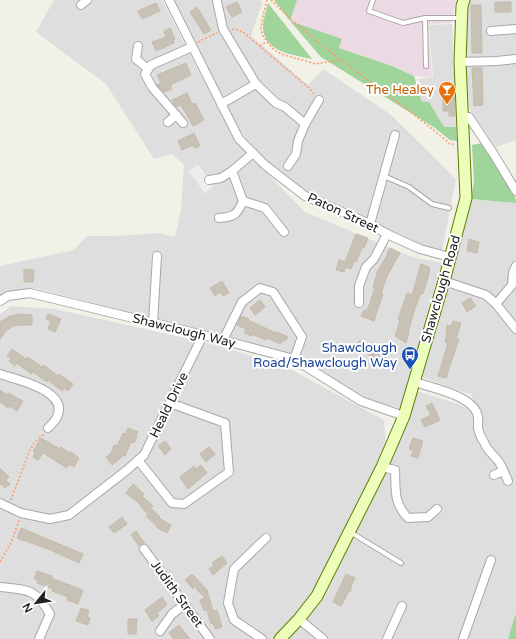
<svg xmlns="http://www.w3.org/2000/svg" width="516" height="639" font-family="'Varela Round',sans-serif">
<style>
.residential{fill:#dfdede}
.industrial{fill:#ebd9e4}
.forest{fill:#9fd49a}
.parking{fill:#ededed}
.building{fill:#c7c1b6;stroke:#c5bba9}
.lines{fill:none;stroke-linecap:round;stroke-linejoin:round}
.lane-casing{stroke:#a8a8a8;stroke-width:6}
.street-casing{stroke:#a8a8a8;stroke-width:10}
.secondary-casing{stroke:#588000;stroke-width:13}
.path{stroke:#ff996b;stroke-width:1.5;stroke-dasharray:2 2;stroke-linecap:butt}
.lane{stroke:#fff;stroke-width:4}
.street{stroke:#fff;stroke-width:8}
.secondary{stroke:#ecfeba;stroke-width:11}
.labels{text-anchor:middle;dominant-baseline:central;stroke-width:4;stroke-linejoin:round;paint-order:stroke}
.food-label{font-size:13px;fill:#c56008;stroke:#fff;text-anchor:end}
.street-label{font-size:13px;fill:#212121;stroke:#fff}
.transit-label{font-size:13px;fill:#164399;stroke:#fff;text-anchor:end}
</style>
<rect width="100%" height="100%" fill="#f2f1e7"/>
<g class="residential">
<path d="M54,0h108l71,138 72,74 107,45 30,6 -41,145 -33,-8 -55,-35 -44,-16 -233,-61 -31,5 -5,3v-30l74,-16 13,-14h30l42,-3 16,4 6,-28 3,-44 -12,-11 -18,5 -48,-75 -70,-52z"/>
<path d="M173,0h87l2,3 -11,33 57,49 15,-16 67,45 66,65 -14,72 -24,-8 -67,-31 -51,-22 -47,-41 -23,-34z"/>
<path d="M468,0h48v140l-20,7 -27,-39 -5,-55z"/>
<path d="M452,24l4,103h-12l-15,-25 -7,1 -4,-24 15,-2 -4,-52z"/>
<path d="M471,199l45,4v412l-2,3 -6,21h-222l38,-41 57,-121 35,-86 42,13 11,5 3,-14 -54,-19 30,-89z"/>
<path d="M11,306l44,3 166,37 71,24 92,50 2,25 -78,157 -32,37h-276v-325z"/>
</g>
<path class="industrial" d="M297,0h159l-5,23 -23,1 4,53 -18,-1 -22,-10 -53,-18 3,-8 -52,-19z"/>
<g class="forest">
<path d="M274,0h23l-7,21 52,18 -3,9 53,18 22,10 8,26h7l15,25h12l1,14 -7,-1 -15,-12 -114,-71 -31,-36z"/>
<path d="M268,3l44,56c-18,-4 -48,-7 -49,-31 0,-8 3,-17 5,-25z"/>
<path d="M482,143c9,14 34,44 34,60l-45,-4 3,-18 -2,-36z"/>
<path d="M516,615v24h-8l6,-21z"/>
</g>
<path class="parking" d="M198,165l16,20 -9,9 -16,-23z"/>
<g class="building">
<path d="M237,2l5,10 -10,5 -6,-10z"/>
<rect x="495" y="2" width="16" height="10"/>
<path d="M156,3l4,8 -18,8 -4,-8z"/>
<path d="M471,5h10l1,48h-10z"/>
<path d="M197,7l14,23 -7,4 -14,-22z"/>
<path d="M170,28l5,11 -2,1 1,3 -18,8 -4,-9 14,-5 -2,-6z"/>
<path d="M186,63l5,12 -21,10 2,4 -8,3 -7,-7 4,-2 -4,-8z"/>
<path d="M472,68h10l1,37 -9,1z"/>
<path d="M187,93l5,11 3,-1 9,17 -11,6 -12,-21 -5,2 -4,-7z"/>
<path d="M443,94h11l1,22h-6v-5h-6z"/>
<path d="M194,133l6,13 -5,2 -2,-3 -11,5 -4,-9z"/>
<path d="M356,234l12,4 -4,10h-2l-6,14 -2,-1 -3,8 -6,-2 -1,5 -8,-2 3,-10 6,2z"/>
<path d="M469,239l10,3 -2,11 -10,-2z"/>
<path d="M390,248l10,5 -13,23 -6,17 2,1 -9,27 -13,-5 3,-6 2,1 3,-5 6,-19h-2l5,-17 10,-16 -1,-1z"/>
<path d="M421,264l8,3v3h1l-7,24 -2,-1 -6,15 -7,25h1l-3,10 -11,-7 5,-16 -2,-1 4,-11 5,-15 5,2z"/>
<path d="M24,269l10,1 -1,12h-9z"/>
<path d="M222,281l7,12 -6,3 -3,-4 -5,4 -5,-8z"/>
<path d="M470,298l6,8 -9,6 -5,-9z"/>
<path d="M260,300l5,7 -10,8 -5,-7z"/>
<path d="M21,314l11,1v10h-10l-9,1 -7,5 -6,8v-17l10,-6z"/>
<path d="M48,314l13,5 -6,13 -7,-3 3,-8 -5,-2z"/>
<path d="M241,316l8,3 -1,1 28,13 1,-1 11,5 -2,3 -5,2 -1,2 -13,-6 -1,2 -14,-6v2l-8,-3 2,-4 -9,-4z"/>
<path d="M453,321l8,2 -5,16h3l-13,39 -8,-2 10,-33 -3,-1 2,-10h-1l1,-7 4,1z"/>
<path d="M360,340l13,10 3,-4 5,4 -2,3 16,12 -4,5 -35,-24z"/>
<path d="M12,349l14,10 2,-2 14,10 2,-2 14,11 1,-2 14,10 -5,7 -4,-3 -2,3 -14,-11 -1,2 -14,-10 -2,2 -14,-11 -2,3 -6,-5 2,-3 -4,-2z"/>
<path d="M0,390l7,5 1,-2 15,8 -6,10 -7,-5 -2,2 -8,-6z"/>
<path d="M432,403l8,17 -15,7 -4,-7 10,-5 -5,-9z"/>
<path d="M128,428l10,4 -2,4 1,1 -3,6 -3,-1 -6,14 -1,-1 -12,10 -6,-8 5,-4 3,-8 3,1 6,-13 2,1z"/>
<path d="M41,438l19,11 1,-2 9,6 1,-1 8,6 -5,9 -5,-3 -2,4 -24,-15 -5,7 -5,-3 2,-5 -2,-1z"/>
<path d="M413,438l10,3 -5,17 -7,-2 2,-5 -4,-2z"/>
<path d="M165,441l6,8 -6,6 -7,-9z"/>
<path d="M209,447l6,7 -9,8 -6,-8z"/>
<path d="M201,465l6,8 -19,16 -8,-12 14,-11 2,3z"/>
<path d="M0,468l9,9 -3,3 4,4 -5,4 -4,-4 -1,1z"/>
<path d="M133,484l11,10 -2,2 11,10 -6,7 -7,-7 1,-1 -15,-12z"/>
<path d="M152,509l8,8 -1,1 12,7 -4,8 -11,-6 1,-1 -11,-10z"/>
<path d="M122,517l5,7 -13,9 -5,-6z"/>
<path d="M21,528l62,26 -4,9 -31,-14 -31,-11z"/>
<path d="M136,531l9,13h-4l-2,2 -8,-11z"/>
<path d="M222,556l5,7 -14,12 -4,-6 5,-4 -2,-2z"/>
<path d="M37,571l15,5 -1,2 32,12 -5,14 -11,-4 1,-3 -16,-6 1,-2 -16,-6 1,-3 -4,-1z"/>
<path d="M192,574l15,16 6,21 4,-1 5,17 -7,2 -2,-6 -2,1 -4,-14 -3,1 -4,-11 5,-2 -8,-8 -1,-4 -3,3 -8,-9z"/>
<path d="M346,574l9,4 -4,8v5h-2l-8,15 -8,-4z"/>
<path d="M162,597l5,8 -10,8 2,3 -7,5 -7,-11z"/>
<path d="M81,608l8,2 -2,7 3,1 -2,7 -12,-4z"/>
<path d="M128,619h9l-1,15h-8z"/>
<path d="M179,625l11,14h-16l-5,-6z"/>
</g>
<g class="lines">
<defs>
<g id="lane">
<path d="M373,0l-4,11 34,12 22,-5h37"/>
<path d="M425,18l1,48"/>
<path d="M384,176l25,11 23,17 17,4"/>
<path d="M350,532l51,31"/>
</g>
<g id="street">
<path d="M169,0l70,139 26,26 40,31 65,28 17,10 33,15 30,8"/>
<path d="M217,1l6,28 33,55 20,19 9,4 20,17"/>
<path d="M81,5l6,-5"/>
<path d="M491,31l25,-2"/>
<path d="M138,46l-2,13 12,10"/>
<path d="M460,62l37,-1 19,-2"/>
<path d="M221,104l35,-20"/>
<path d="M462,116l7,1 24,36 23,38"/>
<path d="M168,122l8,-7"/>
<path d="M183,123l-31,-36 -7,-13 6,-9 41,-18"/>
<path d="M253,153l-21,18 11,30 22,7 19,24"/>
<path d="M288,166l8,-12 2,-13 7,-17 14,-24"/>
<path d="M209,180l12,-2 11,-7"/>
<path d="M219,218c15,-1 18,-3 24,-17"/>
<path d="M370,224l25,-89"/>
<path d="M444,281l42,14 10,9 20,25"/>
<path d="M0,301l8,-5 22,-3 173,42 91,24 67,42 43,15"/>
<path d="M359,303v-17l7,-19 8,-8 13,-25"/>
<path d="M496,304l16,-19 1,-13 3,-6"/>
<path d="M153,323l4,-67"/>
<path d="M223,340l19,-38 18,-14 13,4 29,45 -8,22"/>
<path d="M0,374c17,6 72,17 56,45 -2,3 -5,6 -8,9"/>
<path d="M415,382c17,6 55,13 62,31 2,5 1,10 1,15 1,5 3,10 6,14 3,9 10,13 15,20 4,6 6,13 9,19"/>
<path d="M138,460l34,43 12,1 45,-32 -4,-49 -55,-20"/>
<path d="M382,467l13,3c1,19 -2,33 13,48l20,-1 9,-8"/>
<path d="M494,475l9,-4"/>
<path d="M0,503l21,10 29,6 19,-4 58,-45 17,-15 59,-120"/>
<path d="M144,549l66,90"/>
<path d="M0,587c28,3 35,1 50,27l-11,25"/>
<path d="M299,619l24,20"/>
<path d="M160,631l12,-17 13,-10"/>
<path d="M262,639l-28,-19 -6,-17 6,-34 32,-31"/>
<path d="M387,639l15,-33"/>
<path d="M463,639l28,-79"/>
</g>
<path id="secondary" d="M280,639l19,-20 18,-23 65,-129 22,-51 40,-135 22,-83 -6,-136 2,-56 2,-6"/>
</defs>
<use href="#lane" class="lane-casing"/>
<use href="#street" class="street-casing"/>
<use href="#secondary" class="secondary-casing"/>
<g class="path">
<path d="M267,0l-4,16 -2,13 2,7 9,12 9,6 35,10 24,-4"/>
<path d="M271,0c54,55 122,94 179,144h4"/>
<path d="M232,29h3l8,3 66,56 5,6"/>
<path d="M198,42l19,-9"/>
<path d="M260,46l6,-4"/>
<path d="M11,500l18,-48 5,-9 10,-9"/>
<path d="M0,562l12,-21 7,-21"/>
</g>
<use href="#lane" class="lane"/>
<use href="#street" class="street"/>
<use href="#secondary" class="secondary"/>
</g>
<defs>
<symbol id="bar-pin" viewBox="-11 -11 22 30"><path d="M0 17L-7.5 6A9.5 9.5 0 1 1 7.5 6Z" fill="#e8710a" stroke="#fff"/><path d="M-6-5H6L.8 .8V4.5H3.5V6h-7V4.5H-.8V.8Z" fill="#fff"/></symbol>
<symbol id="bus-pin" viewBox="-11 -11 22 30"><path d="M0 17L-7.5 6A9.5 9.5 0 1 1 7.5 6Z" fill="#1a4fb4" stroke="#fff"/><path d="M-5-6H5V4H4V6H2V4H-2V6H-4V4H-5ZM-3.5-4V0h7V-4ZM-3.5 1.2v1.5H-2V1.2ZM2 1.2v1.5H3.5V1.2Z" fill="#fff"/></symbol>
</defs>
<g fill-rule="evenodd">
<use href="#bar-pin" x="437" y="80" width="20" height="27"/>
<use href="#bus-pin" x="400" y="345" width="20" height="27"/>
</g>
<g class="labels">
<g class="food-label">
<text x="434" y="90">The Healey</text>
</g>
<g class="street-label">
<text transform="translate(343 213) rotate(25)">Paton Street</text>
<text transform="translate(441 289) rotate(-74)">Shawclough Road</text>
<text transform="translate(184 331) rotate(14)">Shawclough Way</text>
<text transform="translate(169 405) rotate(-64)">Heald Drive</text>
<text transform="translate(177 594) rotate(54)">Judith Street</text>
</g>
<g class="transit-label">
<text x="397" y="348">Shawclough<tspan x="397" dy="15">Road/Shawclough Way</tspan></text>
</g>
</g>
<g transform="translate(36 603) rotate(240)" stroke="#ffffff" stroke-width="3" paint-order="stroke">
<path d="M0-3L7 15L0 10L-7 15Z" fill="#212121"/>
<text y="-6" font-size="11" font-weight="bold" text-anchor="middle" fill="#212121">N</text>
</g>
</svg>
